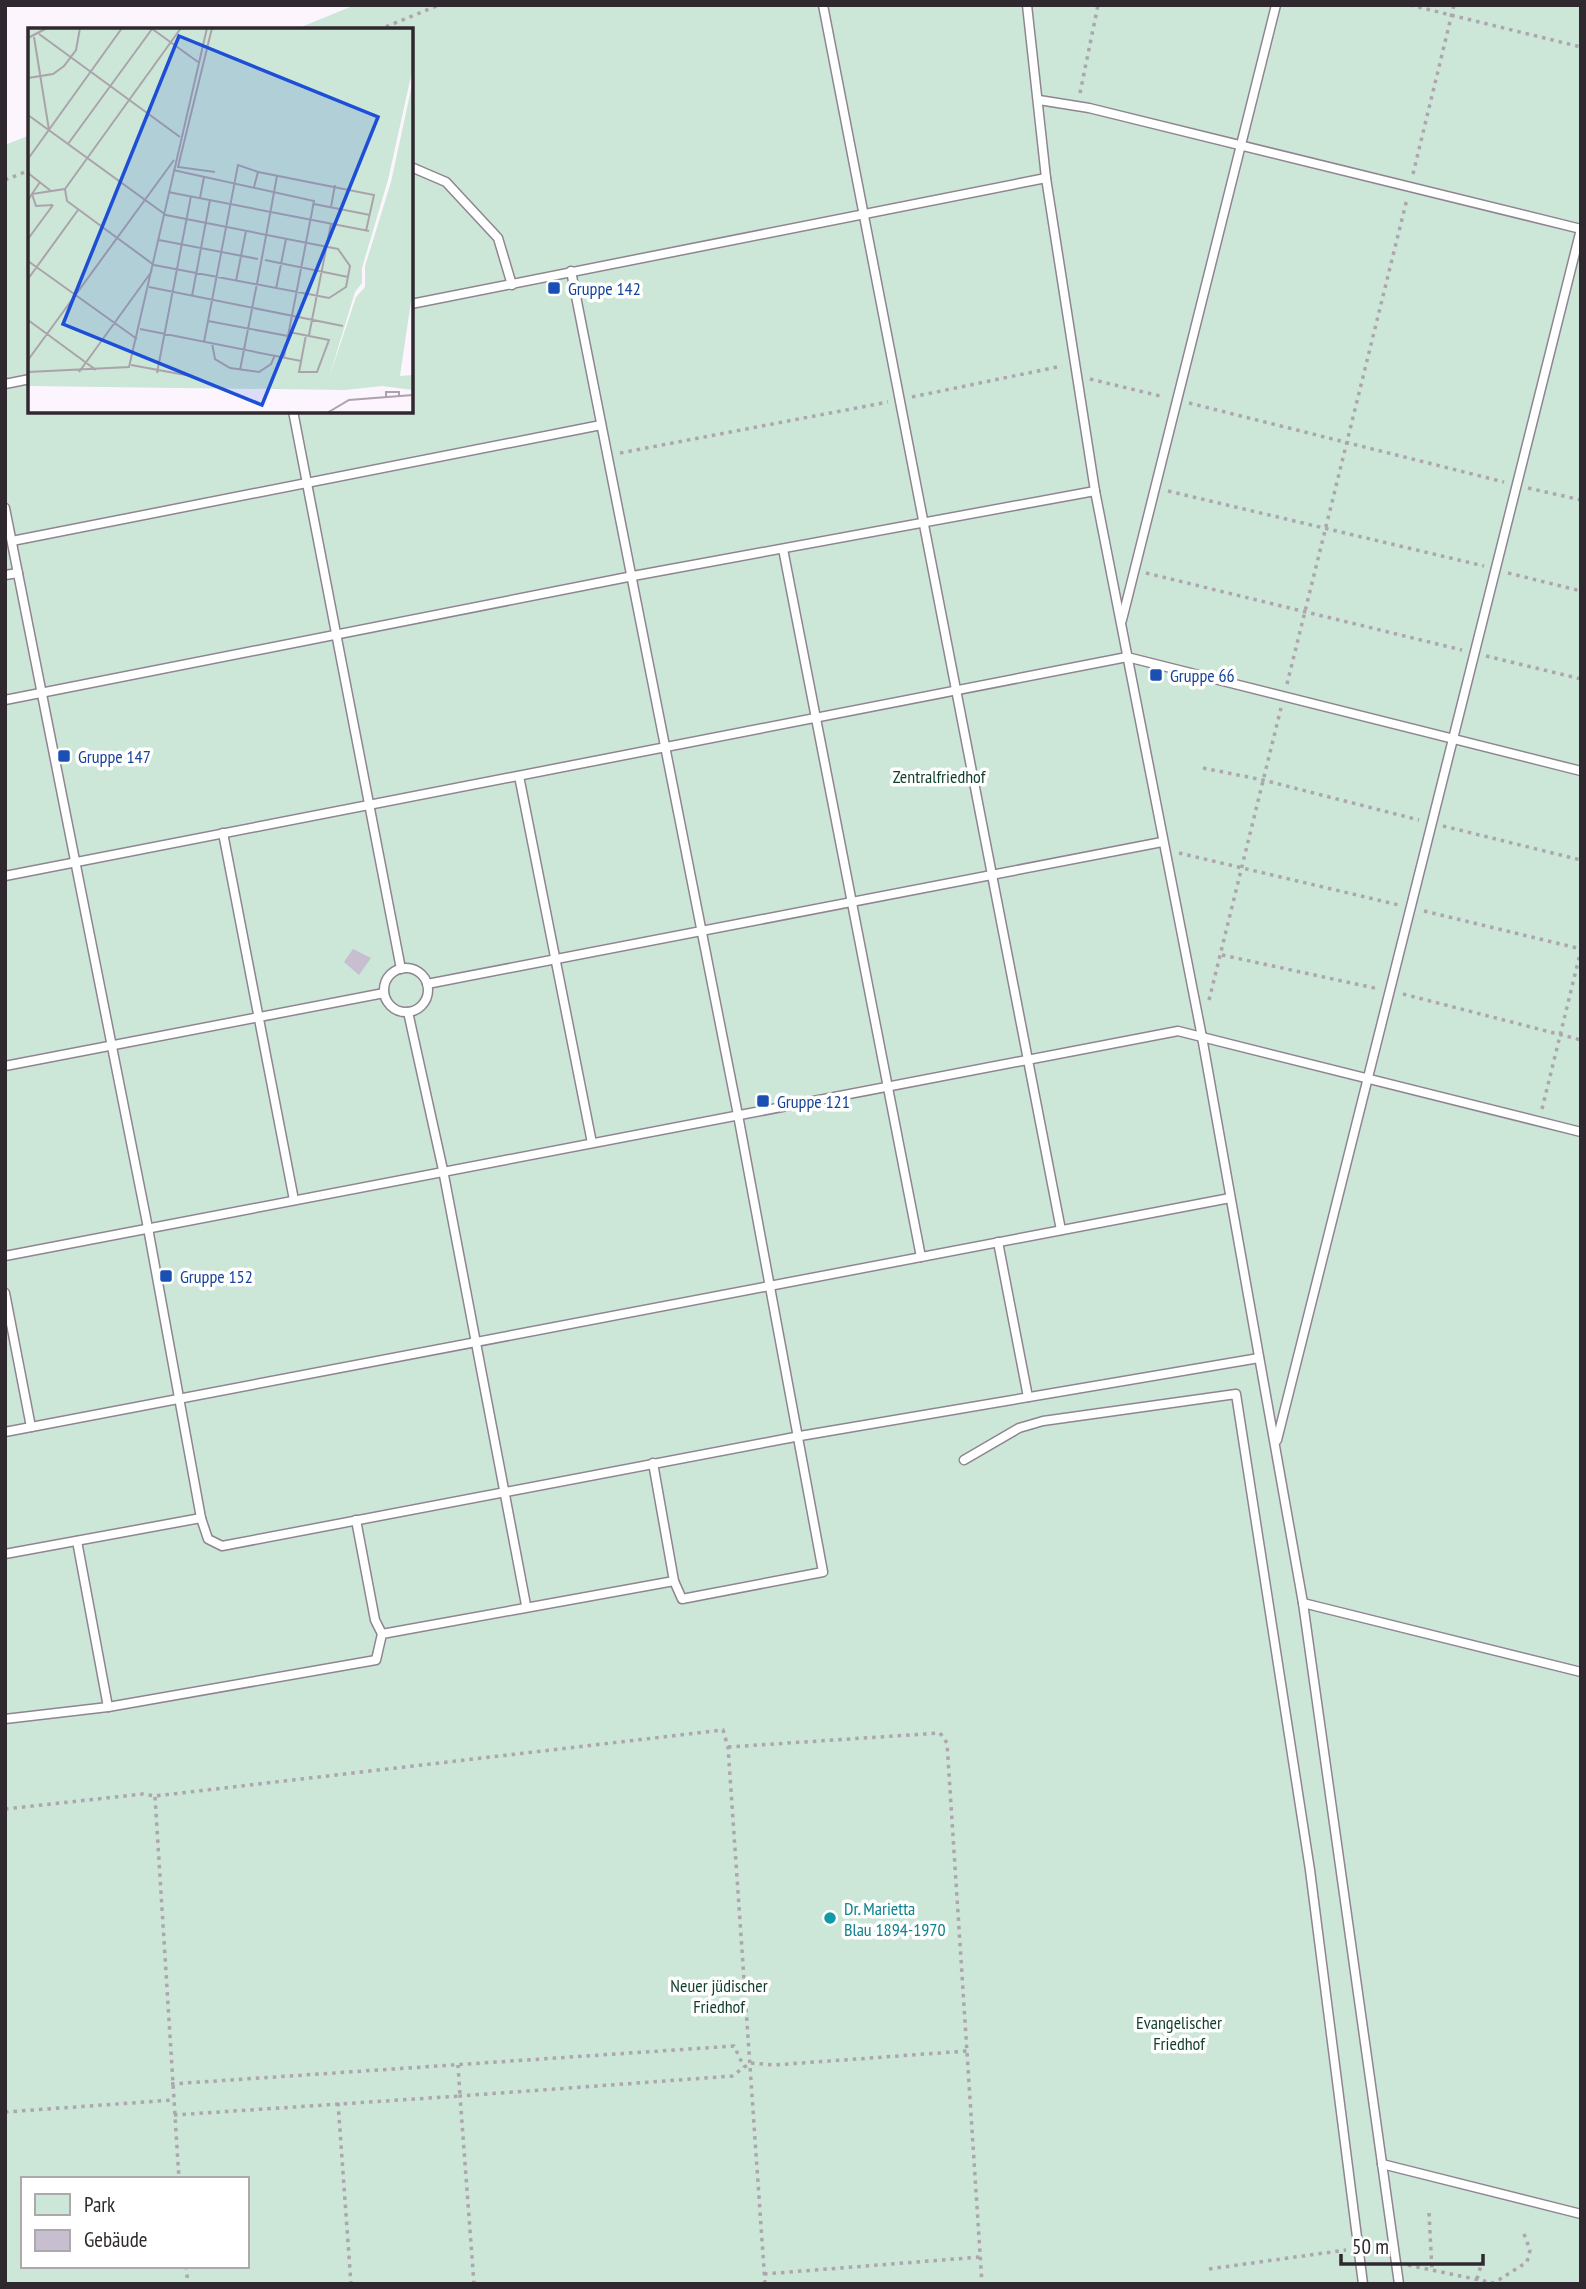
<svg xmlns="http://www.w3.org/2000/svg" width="1586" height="2289" font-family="'PT Sans Narrow',sans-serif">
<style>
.green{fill:#cce6d8;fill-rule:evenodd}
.building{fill:#c7bed0}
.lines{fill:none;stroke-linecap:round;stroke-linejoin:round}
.lane-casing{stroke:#908492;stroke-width:11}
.path{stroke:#ada6ae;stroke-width:3.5;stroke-dasharray:3.5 5;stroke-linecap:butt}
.lane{stroke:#fff;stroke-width:8}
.transit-dot{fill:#1a4fb4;stroke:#fff;stroke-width:2.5}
.culture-dot{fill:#0f9aa8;stroke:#fff;stroke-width:2.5}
.labels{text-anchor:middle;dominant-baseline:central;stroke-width:7;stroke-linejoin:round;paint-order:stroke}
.transit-label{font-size:18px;fill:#164399;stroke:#fff;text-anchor:start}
.park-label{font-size:18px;fill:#0f3e2b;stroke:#fff}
.culture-label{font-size:18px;fill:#0d838f;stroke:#fff;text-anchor:start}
.inset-road{fill:none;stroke:#aba3ab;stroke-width:2}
.view{fill:#1d4ed8;fill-opacity:0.15;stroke:#1d4ed8;stroke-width:3.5}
.inset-edge{fill:none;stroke:#2f292f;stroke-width:3.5}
</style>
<rect width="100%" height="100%" fill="#fdf5fe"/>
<path class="green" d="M355,5h1226v2279h-1576v-2139l25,-10v276h381v-381h-117zM23,2179h224v87h-224z"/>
<path class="building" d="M353,949l18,9 -12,17 -15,-13z"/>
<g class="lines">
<defs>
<g id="lane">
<path d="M823,5l238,1225"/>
<path d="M1027,5l19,173 49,313 107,546 101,566 96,681"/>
<path d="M1039,100l50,8 492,121"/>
<path d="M411,167l35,15 52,56 14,47"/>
<path d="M571,271l167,844 85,457 -141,27 -8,-18"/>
<path d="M411,304l635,-126"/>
<path d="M5,384l25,-5"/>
<path d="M293,411l108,558"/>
<path d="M5,508l143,720 53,290 7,21 14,7 578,-110 459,-78"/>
<path d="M12,541l589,-116"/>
<path d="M783,549l138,708"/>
<path d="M5,575l13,-2"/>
<path d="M1122,620l154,-615"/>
<path d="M5,700l628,-124 462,-85"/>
<path d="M519,776l73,367"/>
<path d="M223,833l71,367"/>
<path d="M5,876l1122,-219 454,114"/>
<circle cx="406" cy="990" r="22"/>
<path d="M427,984l735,-142"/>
<path d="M408,1012l35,158 83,435"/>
<path d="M5,1066l379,-73"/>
<path d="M998,1242l30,155"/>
<path d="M5,1256l1173,-225 403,101"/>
<path d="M5,1293l26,134"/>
<path d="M5,1432l1225,-234"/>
<path d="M1277,1440l304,-1211"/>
<path d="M964,1460l55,-32 24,-7 193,-27 74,476 53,414"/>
<path d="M356,1520l19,100 7,14"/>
<path d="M77,1541l31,166"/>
<path d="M5,1554l196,-36"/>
<path d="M1303,1603l278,69"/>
<path d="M5,1719l103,-12 268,-47 6,-26 292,-53 -21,-118"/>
<path d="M1382,2164l199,50"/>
</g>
</defs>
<use href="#lane" class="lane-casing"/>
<g class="path">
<path d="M1410,5l171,42"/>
<path d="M378,30l61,-25"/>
<path d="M1080,93l18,-88"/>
<path d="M1413,174l41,-169"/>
<path d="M5,180l25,-10"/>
<path d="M1090,379l74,18"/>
<path d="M912,397l150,-31"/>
<path d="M1189,403l315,79"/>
<path d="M620,453l268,-51"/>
<path d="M1528,488l53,12"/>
<path d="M1168,491l316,75"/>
<path d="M1146,573l316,77"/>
<path d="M1508,573l73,18"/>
<path d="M1486,656l95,23"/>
<path d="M1287,684l120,-485"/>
<path d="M1203,768l60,12 156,40"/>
<path d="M1443,826l138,34"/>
<path d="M1179,853l220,52"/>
<path d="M1424,911l157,38"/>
<path d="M1222,955l157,34"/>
<path d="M1403,994l178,46"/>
<path d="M1209,1000l72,-292"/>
<path d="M1542,1109l39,-159"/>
<path d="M728,1747l212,-14 7,10 35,541"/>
<path d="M155,1797l24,382"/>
<path d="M5,1809l138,-15 12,2 568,-66 5,17 37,537"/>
<path d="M171,2084l563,-38 10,21"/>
<path d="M338,2103l13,181"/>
<path d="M5,2112l168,-12"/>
<path d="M174,2115l286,-19 -2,-31"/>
<path d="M1429,2213l3,57"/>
<path d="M1408,2265l86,18 33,-21 3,-12 -6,-16"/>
<path d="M186,2266l2,18"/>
<path d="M1209,2269l137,-19"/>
<path d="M764,2274l216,-17"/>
<path d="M1477,2279l5,-17"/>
<path d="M474,2284l-14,-188 272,-20 18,-13 24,2 193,-14"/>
</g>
<use href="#lane" class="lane"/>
</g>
<g class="transit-dot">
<rect x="547" y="281" width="14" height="14" rx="3.5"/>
<rect x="1149" y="668" width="14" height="14" rx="3.5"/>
<rect x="57" y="749" width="14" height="14" rx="3.5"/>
<rect x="756" y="1094" width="14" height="14" rx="3.5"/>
<rect x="159" y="1269" width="14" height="14" rx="3.5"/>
</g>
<circle class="culture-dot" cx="830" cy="1918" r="7"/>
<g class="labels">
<g class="transit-label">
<text x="568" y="288">Gruppe 142</text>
<text x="1170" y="675">Gruppe 66</text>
<text x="78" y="756">Gruppe 147</text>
<text x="777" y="1101">Gruppe 121</text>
<text x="180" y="1276">Gruppe 152</text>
</g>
<g class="park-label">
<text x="939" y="776">Zentralfriedhof</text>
<text x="719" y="1985">Neuer jüdischer<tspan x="719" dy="21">Friedhof</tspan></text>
<text x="1179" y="2022">Evangelischer<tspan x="1179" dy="21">Friedhof</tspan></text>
</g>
<g class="culture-label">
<text x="844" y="1908">Dr. Marietta<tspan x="844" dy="21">Blau 1894-1970</tspan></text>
</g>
</g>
<g transform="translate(28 28)">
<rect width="385" height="385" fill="#fdf5fe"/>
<path d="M0,0h385v39l-25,113 -26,88v15l-7,9 -26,86 27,-81 9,-10v-21l26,-84 22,-102v208l-13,88 13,-1v15l-31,-4 -37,4 -317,-4z" fill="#cce6d8"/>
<path class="inset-road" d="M123,0l47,34M184,0l-34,139 37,5M11,6l141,103M6,9l15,93M0,10l19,-10M0,50l25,-4 11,-8 12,-16 4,-22M0,87l138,100 172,34 12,17 -4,21 -17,11 -175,-33 -87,-64 -2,-12 -33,5 4,12 17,-1M40,116l84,-115M0,131l94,-131M145,142l141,31 -30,156M0,145l23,18M226,159l4,-15 116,23 -8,36M37,161l116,-161M140,164l201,39M172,170l4,-21M0,172l12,-18M286,176l56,11M303,179l4,-22M0,211l25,-34M131,212l99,19M234,229l-1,6 16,-87M237,232l83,17M0,233l109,78M0,251l50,-69M208,253l10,-50M121,259l194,39M248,261l10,-50M164,268l18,-96M0,292l68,50M180,293l80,15M112,301l161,32M261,304l40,8 -12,32h-18l7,-37M281,307l22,-111M176,314l34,-177 20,7M184,315l3,16 15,9 29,4 12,-8 4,-9M0,332l146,-200M103,337l60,11M212,342l21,-107M0,344l101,-5 78,-339M51,344l73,-101M129,345l34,-177M358,369v-5h13v4M299,385l22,-13 64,-5"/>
<path class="view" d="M151,8l199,81 -116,288 -199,-81z"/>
<rect width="385" height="385" class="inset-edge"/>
</g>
<rect width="1586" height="2289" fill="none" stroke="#2f292f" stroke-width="14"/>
<rect x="21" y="2177" width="228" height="91" fill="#ffffff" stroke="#aca9ac" stroke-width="2"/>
<rect x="35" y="2194" width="35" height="21" fill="#cce6d8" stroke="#aca9ac" stroke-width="2"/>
<text x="84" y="2212" font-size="21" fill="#2f292f">Park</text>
<rect x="35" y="2230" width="35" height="21" fill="#c7bed0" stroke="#aca9ac" stroke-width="2"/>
<text x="84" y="2247" font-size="21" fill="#2f292f">Gebäude</text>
<path d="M1341 2254v10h142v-10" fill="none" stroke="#2f292f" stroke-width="3.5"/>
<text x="1352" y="2254" font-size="21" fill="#2f292f" stroke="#ffffff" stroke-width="5" paint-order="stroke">50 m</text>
</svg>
